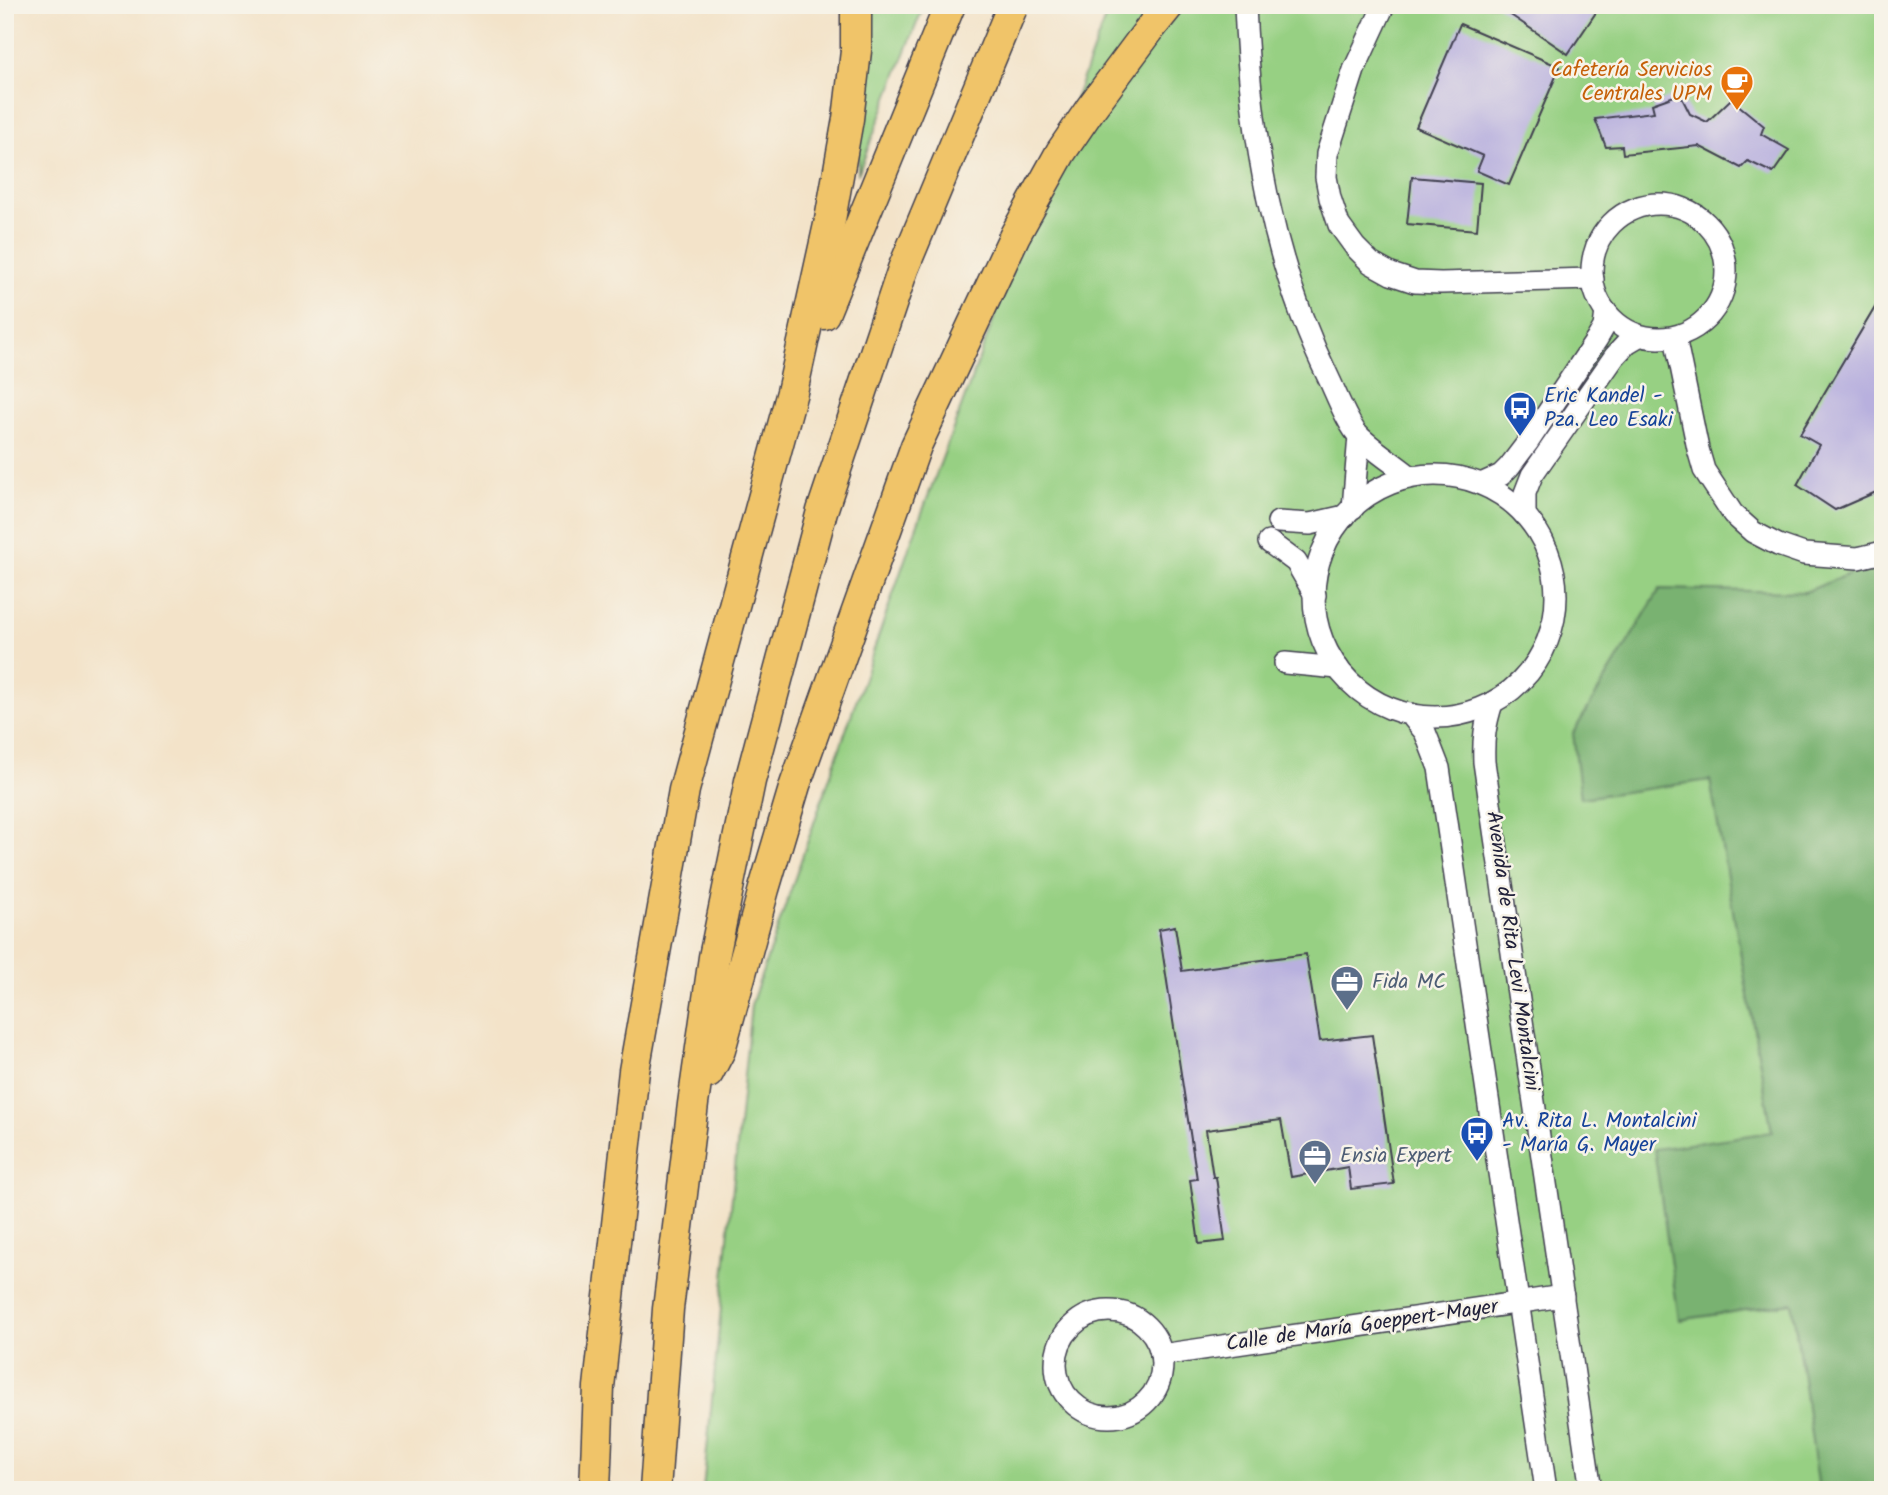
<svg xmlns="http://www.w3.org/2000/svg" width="1888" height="1495" font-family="Kalam,sans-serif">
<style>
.green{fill:#97d083;stroke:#5c795f;stroke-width:2}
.forest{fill:#79b271;stroke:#4e6a56;stroke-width:2}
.building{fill:#b8b0de}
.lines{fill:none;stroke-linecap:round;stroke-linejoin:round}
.minor-casing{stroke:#413f50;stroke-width:24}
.highway-casing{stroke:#413f50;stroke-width:33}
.minor{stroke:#fff;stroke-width:21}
.highway{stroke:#f0c469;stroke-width:30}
.labels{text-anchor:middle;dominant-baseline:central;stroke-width:5;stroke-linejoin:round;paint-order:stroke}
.food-label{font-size:21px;fill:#c56008;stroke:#f7f3e8;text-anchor:end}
.transit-label{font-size:21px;fill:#164399;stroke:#f7f3e8;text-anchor:start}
.street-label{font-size:21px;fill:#22223b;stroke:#f7f3e8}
.service-label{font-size:21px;fill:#4e5e75;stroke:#f7f3e8;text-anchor:start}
</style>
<rect width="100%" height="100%" fill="#f7f3e8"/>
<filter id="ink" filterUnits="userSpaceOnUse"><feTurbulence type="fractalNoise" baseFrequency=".0143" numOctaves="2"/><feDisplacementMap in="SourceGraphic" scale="14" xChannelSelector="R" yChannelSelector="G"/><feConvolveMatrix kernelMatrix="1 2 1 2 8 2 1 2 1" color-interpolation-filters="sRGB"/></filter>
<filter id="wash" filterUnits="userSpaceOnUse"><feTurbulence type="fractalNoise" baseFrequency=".00686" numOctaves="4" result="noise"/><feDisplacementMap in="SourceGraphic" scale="28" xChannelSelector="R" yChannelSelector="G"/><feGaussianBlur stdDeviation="1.57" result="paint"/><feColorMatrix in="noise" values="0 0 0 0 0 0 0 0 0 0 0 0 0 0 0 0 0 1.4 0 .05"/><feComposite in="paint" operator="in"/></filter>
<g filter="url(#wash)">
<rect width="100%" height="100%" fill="#f3e3c9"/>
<g class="green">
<path d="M860,5h64l-66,169z"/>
<path d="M1110,5h773v1485h-1180l48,-485 159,-460z"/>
</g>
<path class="forest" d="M1883,560v930h-64l-27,-187 -113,17 -25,-171 118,-17 -62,-352 -129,18 -8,-65 87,-144 145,3z"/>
<g id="blocks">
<g class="building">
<path d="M1496,5h105l-33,49z"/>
<path d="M1460,24l100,43 -51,118 -32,-14 6,-15 -67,-29z"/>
<path d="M1680,94l10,20 17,8 24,-23 33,27 -3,8 28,16 -16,23 -25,-12 -7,7 -42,-22 -76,8 -1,-8 -16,1 -11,-28 59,-7 -2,-8z"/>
<path d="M1412,177l69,6 -4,47 -70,-6z"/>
<path d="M1883,294v195l-48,21 -38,-25 22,-40 -19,-11z"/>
<path d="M1175,926l7,45 124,-17 14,87 52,-6 22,149 -43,5 -3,-22 -57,10 -10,-57 -75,10 7,47h3l9,64 -26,3 -9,-64 7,-1 -38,-250z"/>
</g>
</g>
</g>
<g filter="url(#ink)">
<use href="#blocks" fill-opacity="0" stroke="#413f50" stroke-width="2"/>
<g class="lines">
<defs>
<g id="minor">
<path d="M1245,5c5,130 27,259 85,376 7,15 19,46 30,56 15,14 35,27 51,40"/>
<path d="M1384,5l-30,65 -27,84 -1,23 4,21 9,27 16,22 16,16 20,11 24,8 26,1 152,-4"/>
<circle cx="1659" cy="271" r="67"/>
<path d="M1675,337l23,112 6,21 29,44 20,18 25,13 26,9 54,4 25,-6"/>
<circle cx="1435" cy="596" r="121"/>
<path d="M1481,484l20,-9 8,-8 19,-25 69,-103 7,-12 2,-15"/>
<path d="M1353,508l6,-72"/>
<path d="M1525,515v-22l7,-18 83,-119 12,-13 12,-7"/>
<path d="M1278,522l32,2 35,-8"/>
<path d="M1269,542l27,20 19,33"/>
<path d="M1285,663l53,5"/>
<path d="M1492,703c-7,22 -9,36 -8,59l107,728"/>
<path d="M1410,714l15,18 14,36 107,722"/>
<circle cx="1109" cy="1364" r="53"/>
<path d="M1161,1355l402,-59"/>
</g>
<g id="highway">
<path d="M824,314l126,-309"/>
<path d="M708,1073l12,-23 44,-161 31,-104 121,-339 99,-211 46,-83 30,-44 61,-82 17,-21"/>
<path d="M595,1490l4,-103 35,-316 50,-281 108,-398 38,-172 18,-101 8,-68v-46"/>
<path d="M655,1490l13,-181 25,-205 21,-147 36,-176 72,-270 81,-242 110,-264"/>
</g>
</defs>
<use href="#minor" class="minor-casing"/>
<use href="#highway" class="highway-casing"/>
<use href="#minor" class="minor"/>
<use href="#highway" class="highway"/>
</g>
</g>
<defs>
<symbol id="cafe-pin" viewBox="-11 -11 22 30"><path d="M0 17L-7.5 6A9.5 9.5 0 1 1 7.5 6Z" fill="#e8710a" stroke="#f7f3e8"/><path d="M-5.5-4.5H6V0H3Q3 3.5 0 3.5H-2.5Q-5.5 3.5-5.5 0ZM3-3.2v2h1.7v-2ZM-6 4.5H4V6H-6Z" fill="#fff"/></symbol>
<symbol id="bus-pin" viewBox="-11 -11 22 30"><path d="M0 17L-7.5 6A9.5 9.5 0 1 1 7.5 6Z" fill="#1a4fb4" stroke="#f7f3e8"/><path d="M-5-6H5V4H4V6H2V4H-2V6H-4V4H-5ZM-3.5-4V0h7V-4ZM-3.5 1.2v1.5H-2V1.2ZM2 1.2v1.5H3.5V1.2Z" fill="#fff"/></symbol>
<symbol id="office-pin" viewBox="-11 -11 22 30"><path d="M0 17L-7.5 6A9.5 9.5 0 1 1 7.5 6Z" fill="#5c6f8a" stroke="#f7f3e8"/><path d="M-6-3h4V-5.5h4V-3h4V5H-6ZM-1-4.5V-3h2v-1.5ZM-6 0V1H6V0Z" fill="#fff"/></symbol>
</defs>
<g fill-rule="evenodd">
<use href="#cafe-pin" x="1718" y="63" width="38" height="52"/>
<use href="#bus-pin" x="1501" y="389" width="38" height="52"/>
<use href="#office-pin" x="1328" y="963" width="38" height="52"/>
<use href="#bus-pin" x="1458" y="1114" width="38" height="52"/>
<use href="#office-pin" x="1296" y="1137" width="38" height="52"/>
</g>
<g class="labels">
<g class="food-label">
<text x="1712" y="70">Cafetería Servicios<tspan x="1712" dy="24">Centrales UPM</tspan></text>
</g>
<g class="transit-label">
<text x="1544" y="396">Eric Kandel -<tspan x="1544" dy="24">Pza. Leo Esaki</tspan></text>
<text x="1502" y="1121">Av. Rita L. Montalcini<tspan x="1502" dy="24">- María G. Mayer</tspan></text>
</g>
<g class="street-label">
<text transform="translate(1512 951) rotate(82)">Avenida de Rita Levi Montalcini</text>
<text transform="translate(1362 1326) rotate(-8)">Calle de María Goeppert-Mayer</text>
</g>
<g class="service-label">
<text x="1372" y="982">Fida MC</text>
<text x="1340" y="1156">Ensia Expert</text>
</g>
</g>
<rect width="1888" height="1495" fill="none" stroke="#f7f3e8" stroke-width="28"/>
</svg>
